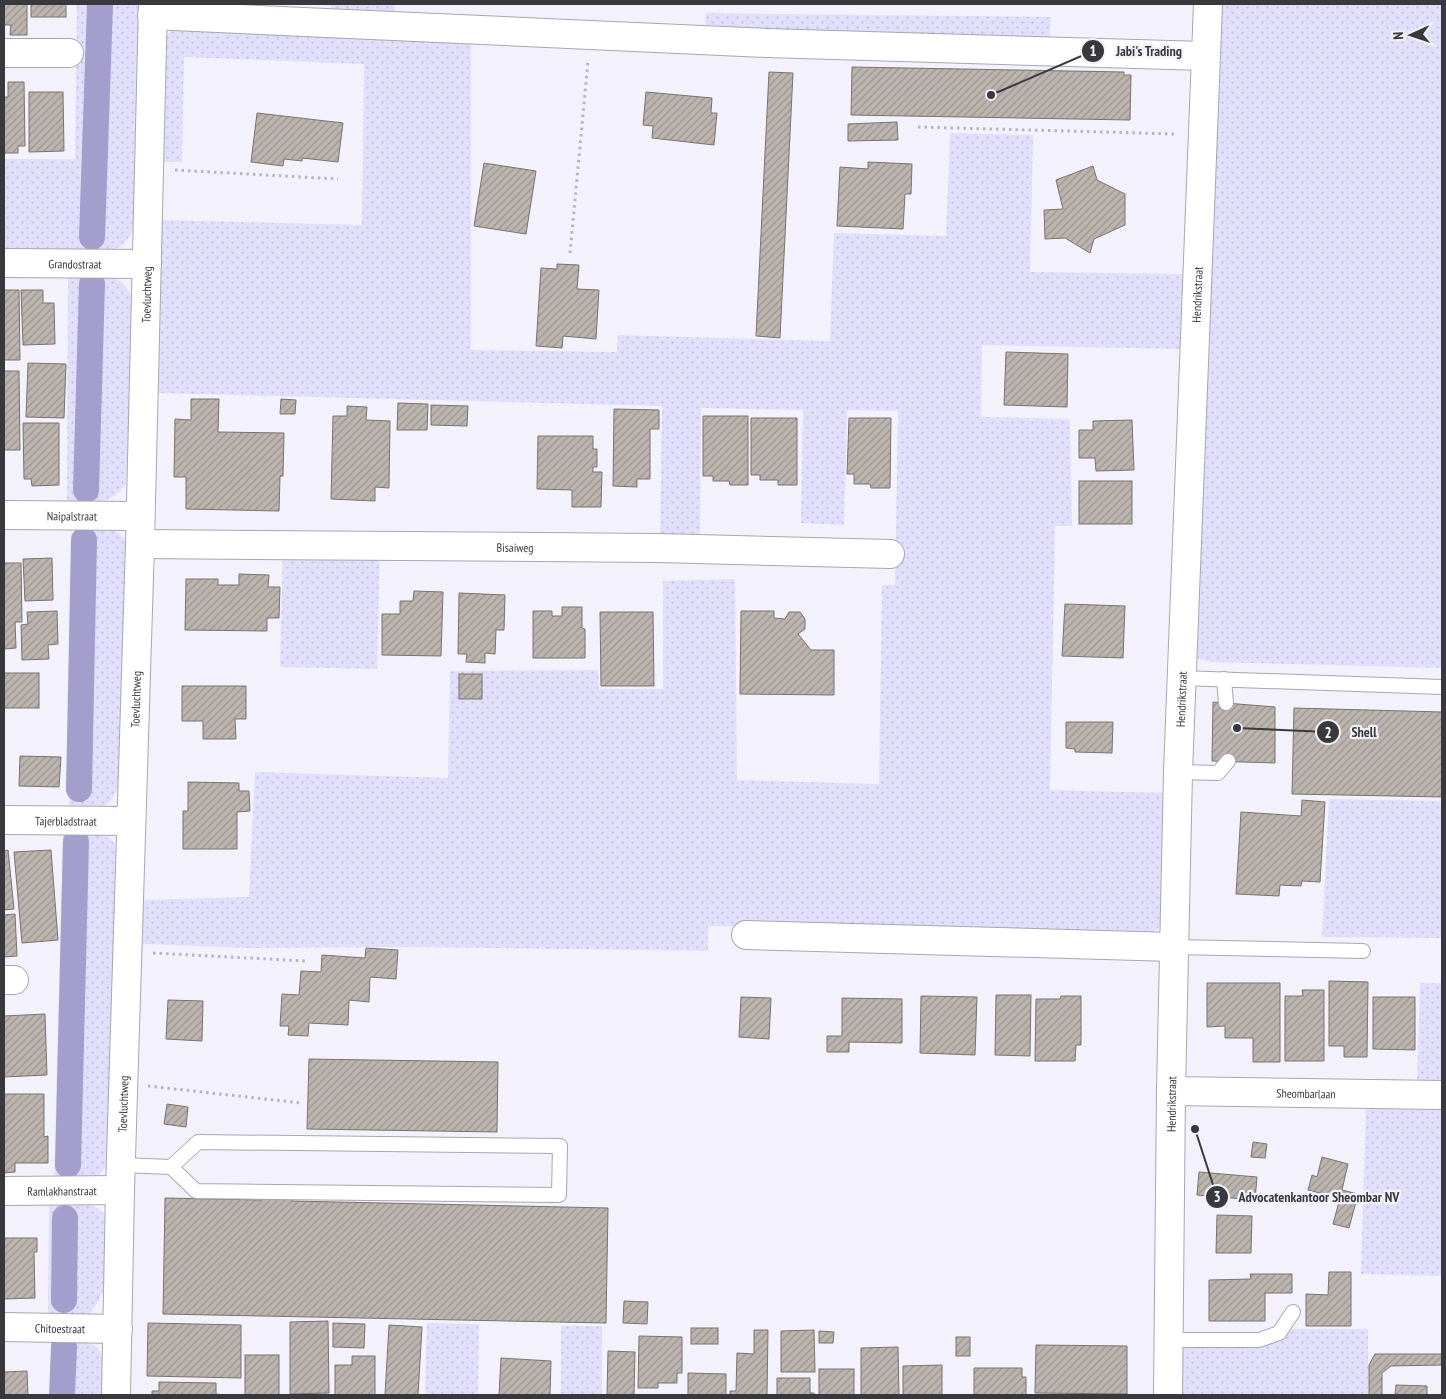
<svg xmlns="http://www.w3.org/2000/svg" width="1446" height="1399" font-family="'PT Sans Narrow',sans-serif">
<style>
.grass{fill:url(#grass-dots)}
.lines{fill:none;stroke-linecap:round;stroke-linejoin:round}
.canal{stroke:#a39ecc;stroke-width:26}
.building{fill:url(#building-hatch);stroke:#7a726d}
.lane-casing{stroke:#a8a7b0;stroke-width:16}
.street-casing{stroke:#a8a7b0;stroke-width:30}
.secondary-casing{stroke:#a8a7b0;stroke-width:30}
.path{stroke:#b6b5bd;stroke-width:3;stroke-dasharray:2.5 4;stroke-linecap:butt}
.lane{stroke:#fff;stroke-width:14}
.street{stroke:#fff;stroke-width:28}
.secondary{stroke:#fff;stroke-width:28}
.labels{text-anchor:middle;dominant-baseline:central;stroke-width:4.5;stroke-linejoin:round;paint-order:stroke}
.street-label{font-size:12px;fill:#39393d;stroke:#f3f2fc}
.leader{fill:none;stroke:#39393d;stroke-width:2}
.callout-dot{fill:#39393d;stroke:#f3f2fc;stroke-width:2}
.mark-label{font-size:15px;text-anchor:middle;font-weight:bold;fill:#fff}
.callout-label{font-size:14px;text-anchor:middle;font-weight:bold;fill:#39393d;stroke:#f3f2fc;stroke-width:4.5;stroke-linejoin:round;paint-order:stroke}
</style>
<defs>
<pattern id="grass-dots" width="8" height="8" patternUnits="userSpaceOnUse" patternTransform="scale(1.25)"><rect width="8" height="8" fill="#e1dffb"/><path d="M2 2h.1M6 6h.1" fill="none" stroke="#c2c0d8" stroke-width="1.8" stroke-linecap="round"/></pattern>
<pattern id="building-hatch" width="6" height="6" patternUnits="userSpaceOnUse" patternTransform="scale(1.25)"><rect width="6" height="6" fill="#bcb4ae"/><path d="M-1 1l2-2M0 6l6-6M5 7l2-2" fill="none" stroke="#9a938f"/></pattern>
</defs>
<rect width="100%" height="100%" fill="#f3f2fc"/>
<g class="grass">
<path d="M77,4h65l-6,218c-3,9 -7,17 -14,23 -15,14 -94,10 -118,10v-96h71z"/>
<path d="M331,4h64l-1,11 -63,-4z"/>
<path d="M1221,4h221v664l-232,-6 -12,-3 -4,-10z"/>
<path d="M706,13l345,4 -2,26 -344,-13z"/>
<path d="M182,28l289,11v311l146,2 1,-17 212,6 4,-108 112,3 4,-103 83,2 -3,137 154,2 -3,75 -199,-4 -1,72 89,2 2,107h-17l-5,264 115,3 -3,127c-4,11 -7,12 -19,14l-435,-8v25l-297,-4 -161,1 -107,-4 -1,-44 107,-3 6,-125 193,6 2,-107 148,-1 1,19h64v-108l72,-2 2,201 142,4 3,-199h13l3,-174 -51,-1 -3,115 -43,-2 2,-113 -102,-2 -1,135 -40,-1 2,-136 -505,-13 3,-173 202,5 2,-161 -180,-7 -2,105h-20l5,-126 4,-5z"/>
<path d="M68,274c28,1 57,-5 65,28l-7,182c-15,21 -34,20 -59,21z"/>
<path d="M75,523c23,4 44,0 54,24l-10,236c-9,30 -23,26 -50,29z"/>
<path d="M283,545l97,2 -3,122 -97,-2z"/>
<path d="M1329,799l113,2v137l-120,-1z"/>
<path d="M63,829c21,3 44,-1 55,20l-10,315 -11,14 -43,5z"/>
<path d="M1420,983h22v103l-25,-1z"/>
<path d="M1366,1102l76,1v173l-81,-2z"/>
<path d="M81,1202c12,3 20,6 27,17 -1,39 7,66 -21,98l-39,3 1,-117z"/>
<path d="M427,1323l52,1 -1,71h-53z"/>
<rect x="561" y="1326" width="41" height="69"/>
<path d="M1294,1329h74v66h-187l1,-56 81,1z"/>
<path d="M51,1337c52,5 55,6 53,58h-53z"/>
</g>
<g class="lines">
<g class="canal">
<path d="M92,237l8,-233"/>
<path d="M86,490l6,-206"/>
<path d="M79,789l5,-249"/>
<path d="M68,1165l8,-323"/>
<path d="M64,1300l1,-82"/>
<path d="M62,1395l2,-48"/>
</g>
</g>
<g class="building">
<path d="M4,4h23v31h-17l1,-10h-7z"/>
<rect x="31" y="4" width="35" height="13"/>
<path d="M852,67l272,5v3h7l-1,45 -279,-5z"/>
<path d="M769,72l24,1 -13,265 -24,-2z"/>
<path d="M8,82h16l1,64h-7v7h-14v-56h4z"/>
<path d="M29,92h34l1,59 -35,1z"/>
<path d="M646,92l66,6 -1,15h6l-3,32 -62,-7 1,-12 -10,-1z"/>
<path d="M257,113l86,10 -5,39 -36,-4v3l-18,-2 -1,7 -32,-4z"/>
<path d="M897,122l1,18 -50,1v-17z"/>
<path d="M868,162l44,2 -1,30h-6l-2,35 -66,-3 3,-59 28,2z"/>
<path d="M484,163l52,8 -10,63 -52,-8z"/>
<path d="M1093,166l4,14 28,14v31l-31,14 -4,14 -25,-15 -20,1 -1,-29 19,-1 -7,-29z"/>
<path d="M557,264l22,1 -2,24 22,1 -3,49 -33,-3 -1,12 -26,-2 5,-78 16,1z"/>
<path d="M4,290h15l1,70h-16z"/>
<path d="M21,290h22v13h11l1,41 -32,1z"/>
<path d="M1006,352l62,2 -1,53 -63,-2z"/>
<path d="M28,363l38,1 -2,54 -38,-1z"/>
<path d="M4,371h15l1,79h-16z"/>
<path d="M191,399h28l-1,33 66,1 -1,43h-3l-1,35 -93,-2v-32h-12l1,-58 16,1z"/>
<path d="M281,399l15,1 -1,14h-15z"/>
<path d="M398,403l30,1 -1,26h-30z"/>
<path d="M431,405l37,1 -1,20 -36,-1z"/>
<path d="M347,406l20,1 -1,13 24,1 -1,67 -14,-1v14l-44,-2 2,-83h14z"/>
<path d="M614,409l45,1v19h-9v50h-13v8l-24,-1z"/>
<path d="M703,416h45v69h-18l-1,-4h-16v-5h-10z"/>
<path d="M751,418h46v67h-19v-5h-18v-5h-9z"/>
<path d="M849,418h42l-1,70h-19l-1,-4h-16v-10h-7z"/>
<path d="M1132,420l2,50 -38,1 -1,-13h-16v-28h14v-9z"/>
<path d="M23,423h36v62l-27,1 -1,-7h-7z"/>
<path d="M538,436h55v13h4v18h-4v5h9l-1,35h-29v-17l-35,-1z"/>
<rect x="1079" y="481" width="53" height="43"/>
<path d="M52,558l1,42 -28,1 -2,-42z"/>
<path d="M4,563h17l1,59h-7l1,26 -12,1z"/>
<path d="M239,574l30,1 -1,12h12l-1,31h-12v13l-82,-1 1,-51h32v6h21z"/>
<path d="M414,591l29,1 -2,64 -59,-1v-41h18v-13h13z"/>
<path d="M459,593l46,2 -1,35h-8l-1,24 -10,-1v10l-19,-1 1,-8h-9z"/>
<path d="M1065,604l60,2 -2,52 -61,-2z"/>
<path d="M562,607h20v21l3,1v29h-52v-47h19v5h10z"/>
<path d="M57,611l1,33 -10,1 1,14 -27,1 -1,-35 7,-1 -1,-12z"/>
<path d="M741,611h33v7l11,1 4,-7h11l5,7v10l-7,5 13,16h23v45l-94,-1z"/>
<path d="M600,612h53l1,74h-53z"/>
<rect x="4" y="673" width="35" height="35"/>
<rect x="459" y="674" width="23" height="25"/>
<path d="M182,686h64v33h-11l1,20h-33v-18h-21z"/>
<path d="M1213,702l62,5v56l-63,-2z"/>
<path d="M1294,708l148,4v85l-150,-3z"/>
<path d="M1066,722h47l-1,31 -37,-1v-3l-9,-1z"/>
<path d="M20,756l41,1 -2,30 -40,-1z"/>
<path d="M188,782l51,1v8h10l1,20 -13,1v37h-54v-38h5z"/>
<path d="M1302,800l23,2 -5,80 -18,-1 -1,5 -21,-1 -1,11 -43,-2 5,-82 60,4z"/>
<path d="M8,850l6,59 -10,1v-59z"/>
<path d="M51,850l7,90 -36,3 -8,-91z"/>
<path d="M15,914l2,42 -13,1v-42z"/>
<path d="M366,948l32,2 -2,29 -26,-2 -1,25 -20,-2 -1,25 -39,-2 -1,13 -20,-1 1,-9h-9l2,-32 17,1 2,-24 20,1 1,-17 43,3z"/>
<path d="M1329,981l39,1 -1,75h-23v-11h-15z"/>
<path d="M1207,983h73v79h-27v-24h-28v-12l-18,1z"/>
<path d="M1302,990h22v71h-39v-65h18z"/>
<path d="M996,995h35l-1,61 -35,-1z"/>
<path d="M921,996l56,1 -2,58 -55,-2z"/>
<path d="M1061,996h20v49h-5l-1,16h-40l1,-62h24z"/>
<path d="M741,997l30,1 -2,41 -30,-2z"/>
<path d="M1373,997h42v53l-42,-1z"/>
<path d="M842,998l60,1v44l-53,-1v10h-22v-16h15z"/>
<path d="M168,1000l35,1 -1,40 -36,-2z"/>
<path d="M45,1014l2,61 -43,2v-61z"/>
<path d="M309,1059l189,3 -1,70 -190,-3z"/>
<path d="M4,1094h40v43l4,-1v27h-33v9l-11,1z"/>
<path d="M167,1104l21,3 -2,20 -22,-3z"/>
<path d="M1253,1142l14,2 -2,14 -14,-1z"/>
<path d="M1322,1157l26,7 -6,26 16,4 -9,34 -16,-4 7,-26 -32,-8 4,-15 5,2z"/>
<path d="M1199,1172l58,5 -2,23 -58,-5z"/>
<path d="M261,1192l31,1v8l316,7 -2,115 -443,-9 2,-116 96,2z"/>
<path d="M1217,1215l35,1 -1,37h-35z"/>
<path d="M4,1238h33v14h-3l1,46 -31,1z"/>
<path d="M1329,1272h22v54h-45v-32l22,1z"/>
<path d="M1250,1274h42v19h-27v28h-56v-41l42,-1z"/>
<path d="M624,1301l24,1 -1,22 -24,-1z"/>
<path d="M328,1321l1,72 -39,1v-72z"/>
<path d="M148,1323l93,2v53l-94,-2z"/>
<path d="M333,1323l32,1 -1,24 -31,-1z"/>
<path d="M389,1325l33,2 -4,68h-33z"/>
<rect x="691" y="1328" width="27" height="16"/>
<path d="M754,1330h14l-1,65h-37v-4h6l1,-38 17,1z"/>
<path d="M814,1330l1,42h-34v-41z"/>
<path d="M819,1331l15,1 -1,11h-14z"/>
<path d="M639,1336l43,1v36h-5v10h-19v5h-20z"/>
<rect x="956" y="1337" width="14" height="19"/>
<path d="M1036,1345l91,1v48l-92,-1z"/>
<path d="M898,1347l1,48h-38v-47z"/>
<path d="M608,1351l27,1 -1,43h-27z"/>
<path d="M1375,1354h67v11l-51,1 -9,7v22h-13v-30z"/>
<rect x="245" y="1355" width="34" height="40"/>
<path d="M352,1356h23v39h-40v-30h17z"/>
<path d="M501,1358l50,3 -1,34h-51z"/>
<path d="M942,1365v30h-39v-29z"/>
<path d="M974,1368h48v9h4v18h-52z"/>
<rect x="819" y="1369" width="35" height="26"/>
<path d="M27,1371l1,24h-24v-23z"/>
<path d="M688,1373l38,1v21h-38z"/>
<path d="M777,1378h33v15h4v2h-37z"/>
<path d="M159,1382l57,1v11l8,1h-72v-4h7z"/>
<path d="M1396,1385l31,1v9h-32z"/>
</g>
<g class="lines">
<defs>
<g id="lane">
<path d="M1181,678l261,9"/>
<path d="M1224,679l2,24"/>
<path d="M1178,772l40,1 10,-12"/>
<path d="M1174,947l189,4"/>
<path d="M121,1165l50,2 27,-25 362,4 -1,49 -363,-4 -25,-24"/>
<path d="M1168,1340h91l20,-7 14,-21"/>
</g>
<g id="street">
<path d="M152,15l615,28 438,13"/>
<path d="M4,53h65"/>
<path id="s1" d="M4,263l143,1"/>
<path id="s2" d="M4,515l136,1"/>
<path id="s3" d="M140,544l518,4 232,6"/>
<path id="s4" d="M4,820l126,1"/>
<path d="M746,935l428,12"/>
<path d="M4,980h10"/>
<path id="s5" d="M1171,1091l271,4"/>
<path id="s6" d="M4,1191l116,-1"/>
<path id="s7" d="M4,1327l114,2"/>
<path id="s8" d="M116,1395l4,-205 20,-646 13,-540"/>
</g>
<g id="secondary">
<path id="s9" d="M1168,1395l3,-304 7,-319 30,-768"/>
</g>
</defs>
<use href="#lane" class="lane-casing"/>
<use href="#street" class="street-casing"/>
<use href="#secondary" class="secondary-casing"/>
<g class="path">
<path d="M918,127l259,7"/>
<path d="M175,170l163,9"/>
<path d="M570,253l18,-192"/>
<path d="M153,953l153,8"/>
<path d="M148,1086l153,17"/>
</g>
<use href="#lane" class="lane"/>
<use href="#street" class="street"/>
<use href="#secondary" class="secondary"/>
</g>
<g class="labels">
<g class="street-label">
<text stroke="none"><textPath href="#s1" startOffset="71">Grandostraat</textPath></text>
<text stroke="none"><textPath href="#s8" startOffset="1101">Toevluchtweg</textPath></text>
<text stroke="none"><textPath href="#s9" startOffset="1101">Hendrikstraat</textPath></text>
<text stroke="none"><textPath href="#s2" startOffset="68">Naipalstraat</textPath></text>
<text stroke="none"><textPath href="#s3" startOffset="375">Bisaiweg</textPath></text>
<text stroke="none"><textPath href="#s8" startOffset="696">Toevluchtweg</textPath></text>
<text stroke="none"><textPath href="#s9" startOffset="696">Hendrikstraat</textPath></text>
<text stroke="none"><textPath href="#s4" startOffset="62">Tajerbladstraat</textPath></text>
<text stroke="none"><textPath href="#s5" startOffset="135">Sheombarlaan</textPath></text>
<text stroke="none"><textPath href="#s8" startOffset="291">Toevluchtweg</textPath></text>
<text stroke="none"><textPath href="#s9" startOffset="291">Hendrikstraat</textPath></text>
<text stroke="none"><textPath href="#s6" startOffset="58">Ramlakhanstraat</textPath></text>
<text stroke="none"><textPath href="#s7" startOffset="56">Chitoestraat</textPath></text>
</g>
</g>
<path class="leader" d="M991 95L1093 51M1237 728L1328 732M1195 1129L1217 1197"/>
<g class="callout-dot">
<circle cx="991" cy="95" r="5"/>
<circle cx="1237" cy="728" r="5"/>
<circle cx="1195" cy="1129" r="5"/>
<circle cx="1093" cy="51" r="12"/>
<circle cx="1328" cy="732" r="12"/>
<circle cx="1217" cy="1197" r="12"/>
</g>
<g class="mark-label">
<text x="1093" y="56">1</text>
<text x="1328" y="738">2</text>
<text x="1217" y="1202">3</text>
</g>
<g class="callout-label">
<text x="1149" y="56">Jabi's Trading</text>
<text x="1364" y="737">Shell</text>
<text x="1319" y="1202">Advocatenkantoor Sheombar NV</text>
</g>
<rect width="1446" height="1399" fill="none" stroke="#39393d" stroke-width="10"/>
<g transform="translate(1411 35) rotate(267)" stroke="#f3f2fc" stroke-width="4" paint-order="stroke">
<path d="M0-4L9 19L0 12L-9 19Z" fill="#39393d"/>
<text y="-8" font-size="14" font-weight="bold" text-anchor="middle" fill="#39393d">N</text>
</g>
</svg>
